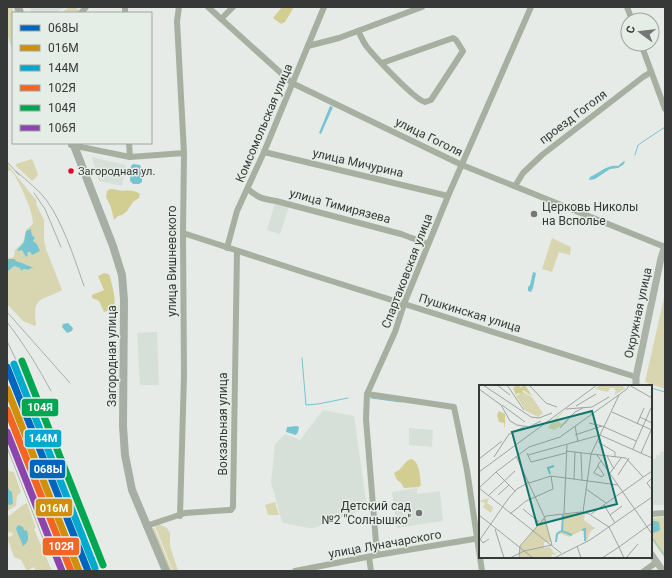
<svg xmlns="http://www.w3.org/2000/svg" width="672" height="578" font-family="Roboto,sans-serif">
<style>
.built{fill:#d6e0d9}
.green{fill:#d7d6b0;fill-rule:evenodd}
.forest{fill:#d2ce92}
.water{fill:#75c4cf}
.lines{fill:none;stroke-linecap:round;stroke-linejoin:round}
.stream{stroke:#75c4cf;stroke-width:1}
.minor{stroke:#a7afa1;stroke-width:6}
.major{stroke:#abb2a7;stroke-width:7}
.highway{stroke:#a7afa4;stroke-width:8}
.rail{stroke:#a8afa6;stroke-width:1}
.rail-1-casing{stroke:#e5ede7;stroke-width:10}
.rail-2-casing{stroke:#e5ede7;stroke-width:10}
.rail-3-casing{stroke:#e5ede7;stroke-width:10}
.rail-4-casing{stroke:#e5ede7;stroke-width:10}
.rail-5-casing{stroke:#e5ede7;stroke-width:10}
.rail-6-casing{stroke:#e5ede7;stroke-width:10}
.rail-1{stroke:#0065bd;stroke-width:7}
.rail-2{stroke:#d0900b;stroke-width:7}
.rail-3{stroke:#00a9ce;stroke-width:7}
.rail-4{stroke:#f26522;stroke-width:7}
.rail-5{stroke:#00a651;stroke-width:7}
.rail-6{stroke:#8e44ad;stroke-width:7}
.bus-dot{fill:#e4002b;stroke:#e5ede7;stroke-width:1.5}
.poi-dot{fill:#747775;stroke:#e5ede7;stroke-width:1.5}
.labels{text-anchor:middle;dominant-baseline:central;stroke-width:3;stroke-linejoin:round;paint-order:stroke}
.bus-label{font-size:11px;fill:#363937;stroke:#e5ede7;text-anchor:start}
.street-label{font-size:12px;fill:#363937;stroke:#e5ede7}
.poi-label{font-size:12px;fill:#363937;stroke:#e5ede7;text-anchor:start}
.inset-river{fill:none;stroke:#75c4cf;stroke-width:2}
.inset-road{fill:none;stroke:#a0a4a1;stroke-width:1}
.view{fill:#0f766e;fill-opacity:0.15;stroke:#0f766e;stroke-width:2}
.inset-edge{fill:none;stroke:#363937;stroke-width:2}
.line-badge{stroke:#e5ede7;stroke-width:1.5}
.badge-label{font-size:11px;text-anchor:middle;font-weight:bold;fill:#fff}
</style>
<rect width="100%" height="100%" fill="#e7ebe8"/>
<g class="built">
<path d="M30,7h37l-9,4v2h-26z"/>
<path d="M92,157l34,8 -4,21 -23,-5z"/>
<path d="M275,203l14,4 -9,27 -13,-4z"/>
<path d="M157,332l2,53h-19l-3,-52z"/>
<path d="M323,410l31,6 13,92 -53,20h-6l-24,-5 -2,-1 -11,-40 4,-38 10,-10 15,6z"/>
<path d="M409,428l24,2 -1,17 -23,-2z"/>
<path d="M665,451v54h-14v-46h5v-4h4v-3z"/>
<path d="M417,488v6l23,-3 3,30 -46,7 -5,-36z"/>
</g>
<g class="green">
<path d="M7,7h5l2,6 -1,38 -6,-17z"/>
<path d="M69,7h5l5,3v2l-1,1h-17z"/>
<path d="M32,159l6,15 -2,4 -4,3 -16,-15v-2z"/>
<path d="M7,164l29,36 1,6 7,14v21l2,8 16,41c-21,12 -30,5 -26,35l-1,1 -12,-5 -16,-17v-32l7,-6 6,2 1,3 4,-2 2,1 3,-2h4l-12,-5 -6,-2 -1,-2h-8l7,-2 1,-7c10,-10 8,-6 11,-20l7,-6c0,-14 -12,-37 -19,-50h-1l-2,-4 -2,1 -2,-2zM27,230l5,1v4l3,4 -2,2 4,3 3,7 -6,2h-7l1,2 -1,1 -5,-6 -4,1 -1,-2 7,-7z"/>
<path d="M552,238l19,9 -1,8 -11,-3 -7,20 -10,-3z"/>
<path d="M665,293v96l-20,-7z"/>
<path d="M7,465l2,6 5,1 7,20 -4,4 -1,10 -9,5z"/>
<path d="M275,502l4,13h-11l-3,-10z"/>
<path d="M27,503l9,25 -2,1 18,42h-16l-2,-4 -7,4 -6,-11 -7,-3 -7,-20 5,-1 1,-3 -6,-1v-15c7,-4 13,-11 20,-14z"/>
<path d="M665,517v42l-14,-20v-21z"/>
<path d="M159,524l8,4 3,5v13l8,25h-5l-18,-45z"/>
<path d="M154,527l18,44h-3l-17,-40z"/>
</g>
<g class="forest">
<path d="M282,7h12l-9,15 -4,2 -8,-6z"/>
<path d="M110,189c3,0 5,0 7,1 8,2 16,-2 23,4l-1,4 -6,4 -6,9 -5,4 -4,1 -4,4 -3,-13 -5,-10 1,-6z"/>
<path d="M104,273l4,1 2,2c1,7 8,26 3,32 -2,2 -6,3 -9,4l-5,-11 -7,-3v-3l12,-5 -6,-14z"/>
<path d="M411,459c9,2 9,19 10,26l-2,2 -15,1 -3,-5 -4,-3 -3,-7 5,-3 8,-9z"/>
</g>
<g class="water">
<path d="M330,106l3,1 -12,27 -2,-1z"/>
<path d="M624,161l1,1 -2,3 -5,3 -8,1 -15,10 -6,1 1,-3c9,-4 18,-13 28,-11z"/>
<path d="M133,164l7,1 2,4v13l-3,2h-6l-3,-3 1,-15z"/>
<path d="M31,229l1,6 3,3 -2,3 4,3 3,7 -8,4 -2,-3 -3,1 1,2 -2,2 -4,-7 -4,1 -1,-1 7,-8 2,-11z"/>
<path d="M7,259h8l1,2 6,2 12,5h-3l-3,2 -4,-1 -3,2 -1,-3 -6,-2 -7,6z"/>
<path d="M533,272l3,1 -3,15 -2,4 -3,-1v-4l2,-2z"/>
<path d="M68,323l5,5 -1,3 -5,2 -5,-6 1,-3z"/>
<path d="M297,426l2,1 -1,5 -2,3 -10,-3 1,-5z"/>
<path d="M7,485l2,5 3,2 1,12 -4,1 -2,-2z"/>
<path d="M651,521h5l3,1 1,8 -6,3 -3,-1z"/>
<path d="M18,525l5,2 1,3 3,1c2,7 2,11 -4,15l-7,-17z"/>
</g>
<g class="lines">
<g class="stream">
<path d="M635,155l3,-10 27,-18"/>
<path d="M302,358l4,47 12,-1 30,-6"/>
<path d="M645,386h1"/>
<path d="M651,388l14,4"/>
<path d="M371,398l30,4"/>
<path d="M651,536l14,20"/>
</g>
<g class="minor">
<path d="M125,7v6"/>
<path d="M179,7l-2,14 7,132 -1,80 1,142 -4,141"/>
<path d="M208,7l84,76 170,82 203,82"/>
<path d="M627,7l5,13"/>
<path d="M81,13l5,-6"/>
<path d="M221,19l12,-12"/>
<path d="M358,31c3,5 5,11 9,16 8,10 48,53 58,55l6,-2 32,-49 -7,-11 -3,-2 -71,25"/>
<path d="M641,44l24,65"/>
<path d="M308,46l31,-8 83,-31"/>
<path d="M129,143l1,14"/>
<path d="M71,145l59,12 54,-4"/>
<path d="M264,152l184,44"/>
<path d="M515,186l8,-13 19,-18 101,-78 8,-5"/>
<path d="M248,189c10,9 15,10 28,12l125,33 27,10"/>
<path d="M183,233l123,40 330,104"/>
<path d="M227,248l10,-37 27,-59 60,-145"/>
<path d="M367,394l87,13 13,63 15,101"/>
<path d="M651,514l14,-1"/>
<path d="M146,526l39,-13 44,-3h2l2,-3 4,-256"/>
<path d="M377,555l-11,-136 1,-25 28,-62 9,-28 44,-108 83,-189"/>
<path d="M369,557l2,14"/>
<path d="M295,571l82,-16 103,-17"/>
<path d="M644,571l13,-9"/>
</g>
<g class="major">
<path d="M636,386v-9l25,-119 4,-12"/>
<path d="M651,554l12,17"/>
</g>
<g class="highway">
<path d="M18,7l2,6"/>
<path d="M73,143l40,103 9,29 2,25 -1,126 2,29 7,35 34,81"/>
</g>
<g class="rail">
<path d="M7,162l12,13"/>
<path d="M16,171c11,10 23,19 31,30 16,22 28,59 37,85"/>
<path d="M34,193l11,16 16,38"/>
<path d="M7,312l63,71"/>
<path d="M7,322c17,22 31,45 44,69"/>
<path d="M7,341l34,72"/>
<path d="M7,359l84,212"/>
<path d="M7,447l39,99 13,25"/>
<path d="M7,569l1,2"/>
</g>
<defs>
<path id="rail-1" d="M7,367l81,204"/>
<path id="rail-2" d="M7,389l72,182"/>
<path id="rail-3" d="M14,364l81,204"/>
<path id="rail-4" d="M7,410l64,161"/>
<path id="rail-5" d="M22,361l81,204"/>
<path id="rail-6" d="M7,432l55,139"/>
</defs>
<use href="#rail-1" class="rail-1-casing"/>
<use href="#rail-2" class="rail-2-casing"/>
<use href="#rail-3" class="rail-3-casing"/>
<use href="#rail-4" class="rail-4-casing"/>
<use href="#rail-5" class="rail-5-casing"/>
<use href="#rail-6" class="rail-6-casing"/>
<use href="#rail-1" class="rail-1"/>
<use href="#rail-2" class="rail-2"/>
<use href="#rail-3" class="rail-3"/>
<use href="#rail-4" class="rail-4"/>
<use href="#rail-5" class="rail-5"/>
<use href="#rail-6" class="rail-6"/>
</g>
<circle class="bus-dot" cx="71" cy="171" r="3.5"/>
<g class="poi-dot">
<circle cx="534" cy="214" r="4"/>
<circle cx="419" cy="513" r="4"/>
</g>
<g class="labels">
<g class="bus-label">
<text x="78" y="171">Загородная ул.</text>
</g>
<g class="street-label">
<text transform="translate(573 117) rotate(-37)">проезд Гоголя</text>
<text transform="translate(264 123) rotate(-67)">Комсомольская улица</text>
<text transform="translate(429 137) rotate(26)">улица Гоголя</text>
<text transform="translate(358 163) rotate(13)">улица Мичурина</text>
<text transform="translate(340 206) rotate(15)">улица Тимирязева</text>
<text transform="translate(172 261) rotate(-90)">улица Вишневского</text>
<text transform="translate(407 271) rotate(-69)">Спартаковская улица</text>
<text transform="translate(470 313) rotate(17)">Пушкинская улица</text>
<text transform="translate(638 313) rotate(-78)">Окружная улица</text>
<text transform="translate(112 356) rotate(-90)">Загородная улица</text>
<text transform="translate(223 424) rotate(-90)">Вокзальная улица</text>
<text transform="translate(385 544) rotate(-10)">улица Луначарского</text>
</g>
<g class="poi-label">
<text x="542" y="207">Церковь Николы<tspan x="542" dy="14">на Всполье</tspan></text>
<text x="411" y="506" text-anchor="end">Детский сад<tspan x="411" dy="14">№2 "Солнышко"</tspan></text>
</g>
</g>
<g transform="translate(479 385)">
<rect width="173" height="173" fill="#e7ebe8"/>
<path d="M121,0h20l6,3 -12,7 2,-4 -2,-3h-4l-2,4 -13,-3zM44,7l9,5 11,16 -5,4 -12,-6 -10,-15zM85,26l-8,9 6,4 8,-8 -4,7 -12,7 -6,-2 5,-8zM10,113l-2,5 6,4 -2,6 -8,-6 2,-4 -6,-2zM84,129h22l-1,6 11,8 -5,4 -3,9 -3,-2 -1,-9 -14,7 -10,-4 -4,8 1,-8 6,-3zM65,133l8,24h-8v6l6,-1 4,6 4,-1 -4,3 -2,-1 -1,4h-31v-11z" fill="#d7d6b0"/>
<path d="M38,0l5,3v-3h3l7,11 -9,-6 -1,4 -4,-1 -2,2 -3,-7zM20,26l6,3v15l-1,-6 -5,-1 -2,-7z" fill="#d2ce92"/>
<path class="inset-river" d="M71,89l-2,-6 6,-2M84,130l-1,16 10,4M103,145l3,-1v12M77,157l1,-8 4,-3"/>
<path class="inset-road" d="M4,0l48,32 8,1 13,-5M18,0l13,10M28,0l17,25M50,0l17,18 11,4M150,0l23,13M0,4l22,16 9,16 7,4 12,2 12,-6M23,20l23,17M97,21l20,-12M87,24l26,-2 17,-10M133,27l40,18M161,32l12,6M110,38l13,3M158,39l7,-16M96,41l3,16M81,43l15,-16 8,-4M96,50l27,-9 34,15M119,57l17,10v5M154,64l18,-41M87,66l60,7 17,19M48,68l4,9 35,-9M102,68l1,27M162,68l11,-25M49,70l72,-20 52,23M118,70l55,79M37,71l28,60 8,29M128,71l7,13M15,72l15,-23 15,-7M0,74l23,-18M119,81l6,9 -2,2 -8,-4v-1l3,-4 2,-5 2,-2M0,87l118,-87M17,87l19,19M131,88l11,-15M139,90l11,-17M173,93l-5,5 5,7M95,94l1,-27M50,98l22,-7 67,9M0,103l82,65M0,103l17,-16 33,-25 31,-10 67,-48 2,-4M107,104l20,14M19,110l11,-10M9,111l27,-25M125,120l11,18M44,124l16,13M104,127l8,-58 28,-59M85,128l3,-68M31,129l16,-13 27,-12 -2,-13M112,129l61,-43M0,130l54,43M131,130l12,-9M16,144l9,29M1,154l3,4 6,-4M0,156l29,-42 9,-10 12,-7M98,161l4,12M31,173l14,-7 28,-6M40,173l1,-12 26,-30 35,-4 8,2 20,13 10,20 33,-24M75,173l36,-18 62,-43M123,173l17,-11 5,11M147,173l12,-14"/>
<path class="view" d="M113,26l25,93 -80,21 -25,-93z"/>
<rect width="173" height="173" class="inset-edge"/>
</g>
<g class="line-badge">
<rect x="21" y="398" width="38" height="19" rx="4" fill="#00a651"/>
<rect x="24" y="429" width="38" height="19" rx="4" fill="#00a9ce"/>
<rect x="29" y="459" width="37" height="20" rx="4" fill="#0065bd"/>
<rect x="35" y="498" width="38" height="19" rx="4" fill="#d0900b"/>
<rect x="42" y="537" width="38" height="19" rx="4" fill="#f26522"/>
</g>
<g class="badge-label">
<text x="40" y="411">104Я</text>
<text x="43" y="442">144М</text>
<text x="48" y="473">068Ы</text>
<text x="54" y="512">016М</text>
<text x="61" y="550">102Я</text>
</g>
<rect width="672" height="578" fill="none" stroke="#363937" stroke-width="16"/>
<rect x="12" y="12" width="140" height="132" fill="#e5ede7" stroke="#9fa5a1"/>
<rect x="20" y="25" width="20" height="6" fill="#0065bd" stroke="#9fa5a1"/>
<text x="48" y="32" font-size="12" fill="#363937">068Ы</text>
<rect x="20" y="45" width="20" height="6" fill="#d0900b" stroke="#9fa5a1"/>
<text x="48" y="52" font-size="12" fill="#363937">016М</text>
<rect x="20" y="65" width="20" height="6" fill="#00a9ce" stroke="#9fa5a1"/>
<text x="48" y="72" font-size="12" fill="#363937">144М</text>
<rect x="20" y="85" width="20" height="6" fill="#f26522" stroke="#9fa5a1"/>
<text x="48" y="92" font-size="12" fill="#363937">102Я</text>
<rect x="20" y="105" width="20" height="6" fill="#00a651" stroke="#9fa5a1"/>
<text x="48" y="112" font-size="12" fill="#363937">104Я</text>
<rect x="20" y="125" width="20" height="6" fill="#8e44ad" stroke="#9fa5a1"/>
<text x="48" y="132" font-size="12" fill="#363937">106Я</text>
<g transform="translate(640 32) rotate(285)"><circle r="19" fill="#e5ede7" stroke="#9fa5a1"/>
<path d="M0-3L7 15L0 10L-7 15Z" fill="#747775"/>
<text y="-6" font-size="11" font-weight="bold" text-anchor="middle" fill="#363937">С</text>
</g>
</svg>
